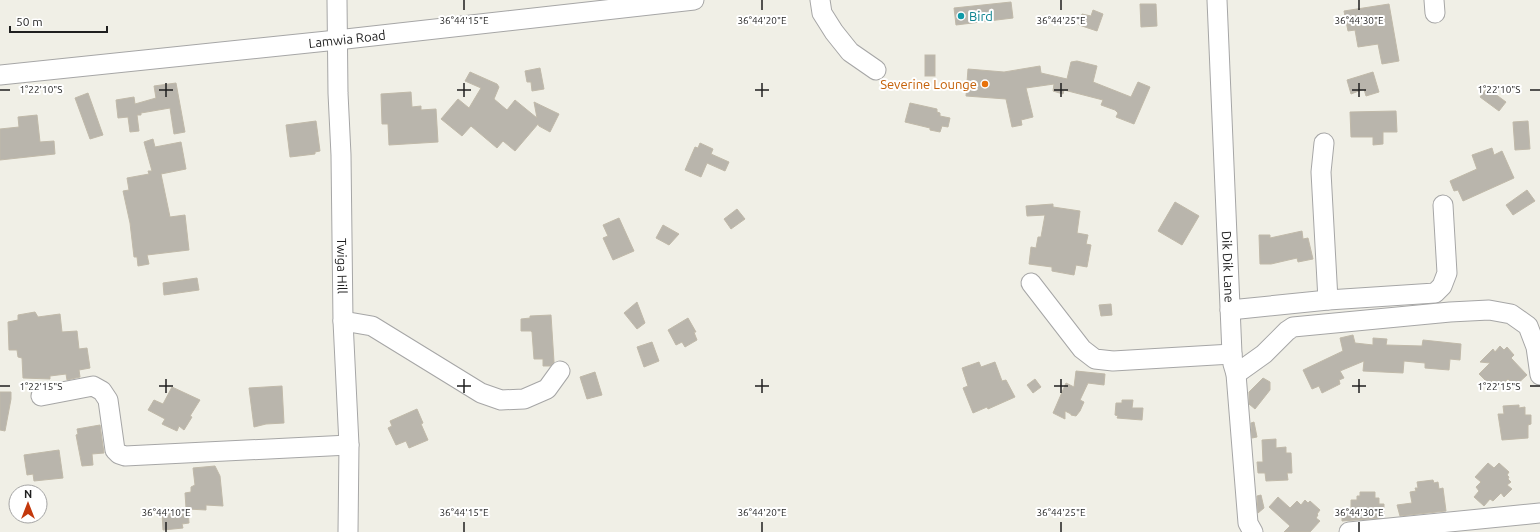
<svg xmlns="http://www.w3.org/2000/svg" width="1540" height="532" font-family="Ubuntu,sans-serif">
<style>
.building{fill:#b9b5ac;stroke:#c0b9a9}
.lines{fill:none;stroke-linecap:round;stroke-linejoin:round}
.minor-casing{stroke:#a6a6a6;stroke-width:21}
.minor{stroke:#fff;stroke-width:19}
.ticks{fill:none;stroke:#1f1f1f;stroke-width:1.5}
.culture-dot{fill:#0f9aa8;stroke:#fff;stroke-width:1.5}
.food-dot{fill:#e8710a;stroke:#fff;stroke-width:1.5}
.labels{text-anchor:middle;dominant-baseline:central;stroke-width:4;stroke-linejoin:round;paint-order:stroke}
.culture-label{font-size:13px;fill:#0d838f;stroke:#fff;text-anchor:start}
.street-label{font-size:13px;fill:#1f1f1f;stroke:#fff}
.food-label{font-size:13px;fill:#c56008;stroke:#fff;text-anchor:end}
.ticks-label{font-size:10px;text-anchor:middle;fill:#1f1f1f;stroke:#fff;stroke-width:4;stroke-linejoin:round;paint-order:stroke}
</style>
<rect width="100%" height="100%" fill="#f0efe6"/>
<g class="building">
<path d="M1011,2l2,16 -57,7 -2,-17z"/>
<path d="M1140,4h16l1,22 -16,1z"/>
<path d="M1389,4l10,57 -17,3 -4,-20 -20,3 -3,-17 -7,1 -4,-20z"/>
<path d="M1093,10l10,4 -6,17 -18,-6 3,-11 9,2z"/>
<rect x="925" y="55" width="10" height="21"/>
<path d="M1077,61l20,5 -4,16 38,15 7,-15 12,5 -16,37 -18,-7 2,-4 -3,-3 -14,-5 2,-5 -39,-10 -1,4 -10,-3 1,-7 -28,4 7,29 -12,3 1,5 -10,2 -6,-28 -40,-3 2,-27 36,3 36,-6 1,7 26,6 4,-17z"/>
<path d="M540,68l4,21 -12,2 -1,-9h-4l-2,-11z"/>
<path d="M470,72l27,12 2,3 -5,12 13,11 8,-10 22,18 -3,-16 25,12 -9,18 -11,-6 -1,-2 -23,27 -12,-10 -6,7 -26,-22 -9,10 -21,-17 17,-20 11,9 12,-20 -16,-7z"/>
<path d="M1373,72l6,20 -13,4 -2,-7 -13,5 -4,-14z"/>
<path d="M176,83l9,49 -11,2 -4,-26 -29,5v2h-4l2,16 -9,1 -2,-15 -10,1 -2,-18 18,-3 1,7 21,-6 -2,-12z"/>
<path d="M1487,88l19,14 -7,9 -19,-14z"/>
<path d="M411,92l1,15 9,-1v4l15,-1 2,33 -49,3 -1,-21h-6l-1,-30z"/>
<path d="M88,93l15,42 -13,4 -15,-41z"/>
<path d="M910,103l27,6v3l3,1v3l10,2 -2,9 -6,-1 -2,6 -10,-2v-2l-25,-6z"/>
<path d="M1396,111l1,21h-14v12l-10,1v-8h-22l-1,-25z"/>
<path d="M37,115l3,27 14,-1 1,13 -55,6v-31l19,-2 -1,-10z"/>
<path d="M316,121l4,30 -5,1v2l-25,3 -4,-32z"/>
<path d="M1528,121l2,28 -15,1 -2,-28z"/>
<path d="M153,139l2,8 26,-5 5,27 -25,5 9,43 15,-2 4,35 -42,5 2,9 -11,2 -1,-9h-3l-4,-34 -7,-32 6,-1 -2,-12 22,-4 -1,-3h4l-8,-29z"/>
<path d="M700,143l13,6 -2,5 18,8 -4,9 -18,-8 -6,14 -16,-7 10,-23 3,1z"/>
<path d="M1492,148l2,7 8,-4 12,27 -51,23 -5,-11 -4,1 -4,-10 27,-12 -5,-14z"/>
<path d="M1527,190l8,11 -22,14 -7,-10z"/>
<path d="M1175,202l24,14 -17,29 -24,-14z"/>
<path d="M1053,204v3l27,4 -3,22 11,2 -2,9 5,1 -4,22 -11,-2 -2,10 -22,-4v-4l-23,-3 2,-17 5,1 2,-11h3l4,-22 -18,1 -1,-10z"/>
<path d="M737,209l8,10 -14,10 -7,-10z"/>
<path d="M619,218l15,33 -21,9 -10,-22 5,-2 -5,-11z"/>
<path d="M663,225l16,9 -10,11 -13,-7z"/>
<path d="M1302,231l1,8 5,-1 5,21 -15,3 -1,-4 -26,6h-11l-1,-29h11v3z"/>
<path d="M197,278l2,12 -35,5 -1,-12z"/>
<path d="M637,302l8,21 -8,6 -13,-16z"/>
<path d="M1111,304l1,11 -11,1 -2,-11z"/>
<path d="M35,312l3,5 22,-3 2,18 15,-1 2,18 8,-1 3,20 -11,2 1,7 -13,3 -1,-6 -16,2v3l-27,-1 -1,-20 -4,-1 -1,-7h-8l-1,-28 10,-2v-5z"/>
<path d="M551,315l3,47 -4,4h-7v-7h-9l-2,-27 -1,-1h-10v-12l9,-1v-2z"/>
<path d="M688,318l8,14h-2l1,3 2,5 -12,7 -3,-5 -6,3 -8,-15z"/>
<path d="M1353,335l2,8 18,2v-7l14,1 -1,6 36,1 1,-6 38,4 -1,16 -10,-1 -1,11 -24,-2v-5l-21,-2 -1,12 -40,-2 1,-10 -24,10 4,7 -5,2 1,4 -18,9 -3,-7 -7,3 -9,-19 40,-19 -3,-13z"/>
<path d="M652,342l7,19 -15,6 -7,-20z"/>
<path d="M1500,346l4,4 3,-3 7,8 -3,3 16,17 -12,11 -7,-7 -9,8 -6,-7 -4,4 -10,-10 11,-11 -10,-1 13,-13 2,3z"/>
<path d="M979,362l2,5 14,-5 7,19 4,-1 9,17 -27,12 -1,-2 -14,6 -10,-25 5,-2 -6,-18z"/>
<path d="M1076,371l29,3 -1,11 -16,-2 -8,17 4,2 -4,9 -4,5 -5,-1v-1l-6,-3v8l-12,-6 13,-30 8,4z"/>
<path d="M595,372l7,23 -15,4 -7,-22z"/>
<path d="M1263,378l7,4v8l-15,19 -6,-5v-12z"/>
<path d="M1035,379l6,8 -8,6 -6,-8z"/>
<path d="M282,386l2,37 -18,1 -12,3 -5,-39z"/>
<path d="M172,387l28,13 -10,16 2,1 -8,13 -5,-4 -2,5 -15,-7 3,-5 -17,-9 6,-10 9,4z"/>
<path d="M0,392h11v7l-6,32 -5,-1z"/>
<path d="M1122,400h11l-1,8h11l-1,12 -25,-2 1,-2 -3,-1 1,-12h6z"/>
<path d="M1519,405v3l6,-1v8h6v9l-3,1v13l-26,2 -4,-26h6l-1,-8z"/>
<path d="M417,409l6,14 -2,1 7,16 -19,8 -3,-7 -10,4 -8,-17 4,-2 -2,-5z"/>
<path d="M1254,422l3,15 -5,1 -1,-15z"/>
<path d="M100,425l4,28 -12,1 1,11 -11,1 -6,-31 2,-1 -1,-5z"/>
<path d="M1276,439v9l10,-1v6h5l1,20h-5l1,7 -22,1 -1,-8h-7l-1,-11h6l-1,-22z"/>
<path d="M59,450l4,28 -29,3 -1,-7 -6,1 -3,-20z"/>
<path d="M1488,463l6,5 5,-5 10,9 -2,3 2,2 -1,2 3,3 -4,3 5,4 -8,8 -3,-4 -8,8 -3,-2 -6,7 -10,-9 5,-6 -3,-4 5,-5 -6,-5z"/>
<path d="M215,466l5,10 3,30 -17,-1v5l-18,-1 1,14 -7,1 1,4 -20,2 -1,-17h4l-1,-4 21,-1 -1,-15 6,-1v-5l4,-2 -2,-17z"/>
<path d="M1433,480l1,3 4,-1 1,7 4,-1 3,23 -46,5 -3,-11 15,-2 -2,-11 6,-1 -1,-3h3l-1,-6z"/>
<path d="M1360,492h15v6h4v6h5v14l-42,3v-12h9v-9h6v-4h3z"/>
<path d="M1261,495l3,13 -6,5 -1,-17z"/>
<path d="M1278,497l12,11 7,-7 4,4 4,-5 3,3 2,-2 10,9 -3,4 1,1 -2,3 4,3 -10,11h-26l6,-6 -21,-19z"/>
</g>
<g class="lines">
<defs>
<g id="minor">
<path id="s1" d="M337,0l1,93 3,62 2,166 6,124 -1,87"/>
<path d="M820,0l2,13 12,19 16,20 26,18"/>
<path id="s2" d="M1217,0l15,354 1,10 3,10 12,149 5,9"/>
<path d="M1434,0l1,13"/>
<path id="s3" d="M0,75l337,-35 357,-40"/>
<path d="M1324,143l-3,29 7,128"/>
<path d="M1031,283l51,66 13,10 18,2 119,-7"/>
<path d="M1230,310l98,-10 107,-7 7,-7 5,-13 -4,-68"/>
<path d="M343,321l29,5 109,67 20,7 23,-1 23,-10 13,-18"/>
<path d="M1236,374l28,-20 23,-23 6,-4 157,-15 39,-2 22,4 17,12 8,21 4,28"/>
<path d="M41,396l52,-10 9,5 6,9 7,50 4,4 6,2 224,-11"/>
<path d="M1349,532l191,-19"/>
</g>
</defs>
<use href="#minor" class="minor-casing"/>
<use href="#minor" class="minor"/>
</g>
<path class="ticks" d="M464,0v10M762,0v10M1061,0v10M1359,0v10M166,83v14M464,83v14M762,83v14M1061,83v14M1359,83v14M0,90h10M159,90h14M457,90h14M755,90h14M1054,90h14M1352,90h14M1530,90h10M166,379v14M464,379v14M762,379v14M1061,379v14M1359,379v14M0,386h10M159,386h14M457,386h14M755,386h14M1054,386h14M1352,386h14M1530,386h10M166,522v10M464,522v10M762,522v10M1061,522v10M1359,522v10"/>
<circle class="culture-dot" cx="961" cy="16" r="4"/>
<circle class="food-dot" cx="985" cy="84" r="4"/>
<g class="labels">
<g class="culture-label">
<text x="969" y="16">Bird</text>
</g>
<g class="street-label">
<text stroke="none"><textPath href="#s3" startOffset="349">Lamwia Road</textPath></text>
<text stroke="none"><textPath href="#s1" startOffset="266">Twiga Hill</textPath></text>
<text stroke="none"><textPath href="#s2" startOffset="267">Dik Dik Lane</textPath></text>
</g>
<g class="food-label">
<text x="977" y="84">Severine Lounge</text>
</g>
</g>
<g class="ticks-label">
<text x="464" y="24">36°44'15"E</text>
<text x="762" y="24">36°44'20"E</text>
<text x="1061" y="24">36°44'25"E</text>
<text x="1359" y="24">36°44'30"E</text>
<text x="41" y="93">1°22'10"S</text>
<text x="1499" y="93">1°22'10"S</text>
<text x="41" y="390">1°22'15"S</text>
<text x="1499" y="390">1°22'15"S</text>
<text x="166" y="516">36°44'10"E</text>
<text x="464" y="516">36°44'15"E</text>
<text x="762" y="516">36°44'20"E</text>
<text x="1061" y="516">36°44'25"E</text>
<text x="1359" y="516">36°44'30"E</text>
</g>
<g transform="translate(28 504)"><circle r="19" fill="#ffffff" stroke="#a5a5a5"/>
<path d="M0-3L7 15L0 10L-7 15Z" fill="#c3380c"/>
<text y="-6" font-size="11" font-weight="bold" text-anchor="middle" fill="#1f1f1f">N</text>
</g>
<path d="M10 26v6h97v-6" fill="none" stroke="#1f1f1f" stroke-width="2"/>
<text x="16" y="26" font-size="12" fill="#1f1f1f" stroke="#ffffff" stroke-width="3" paint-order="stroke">50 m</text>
</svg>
